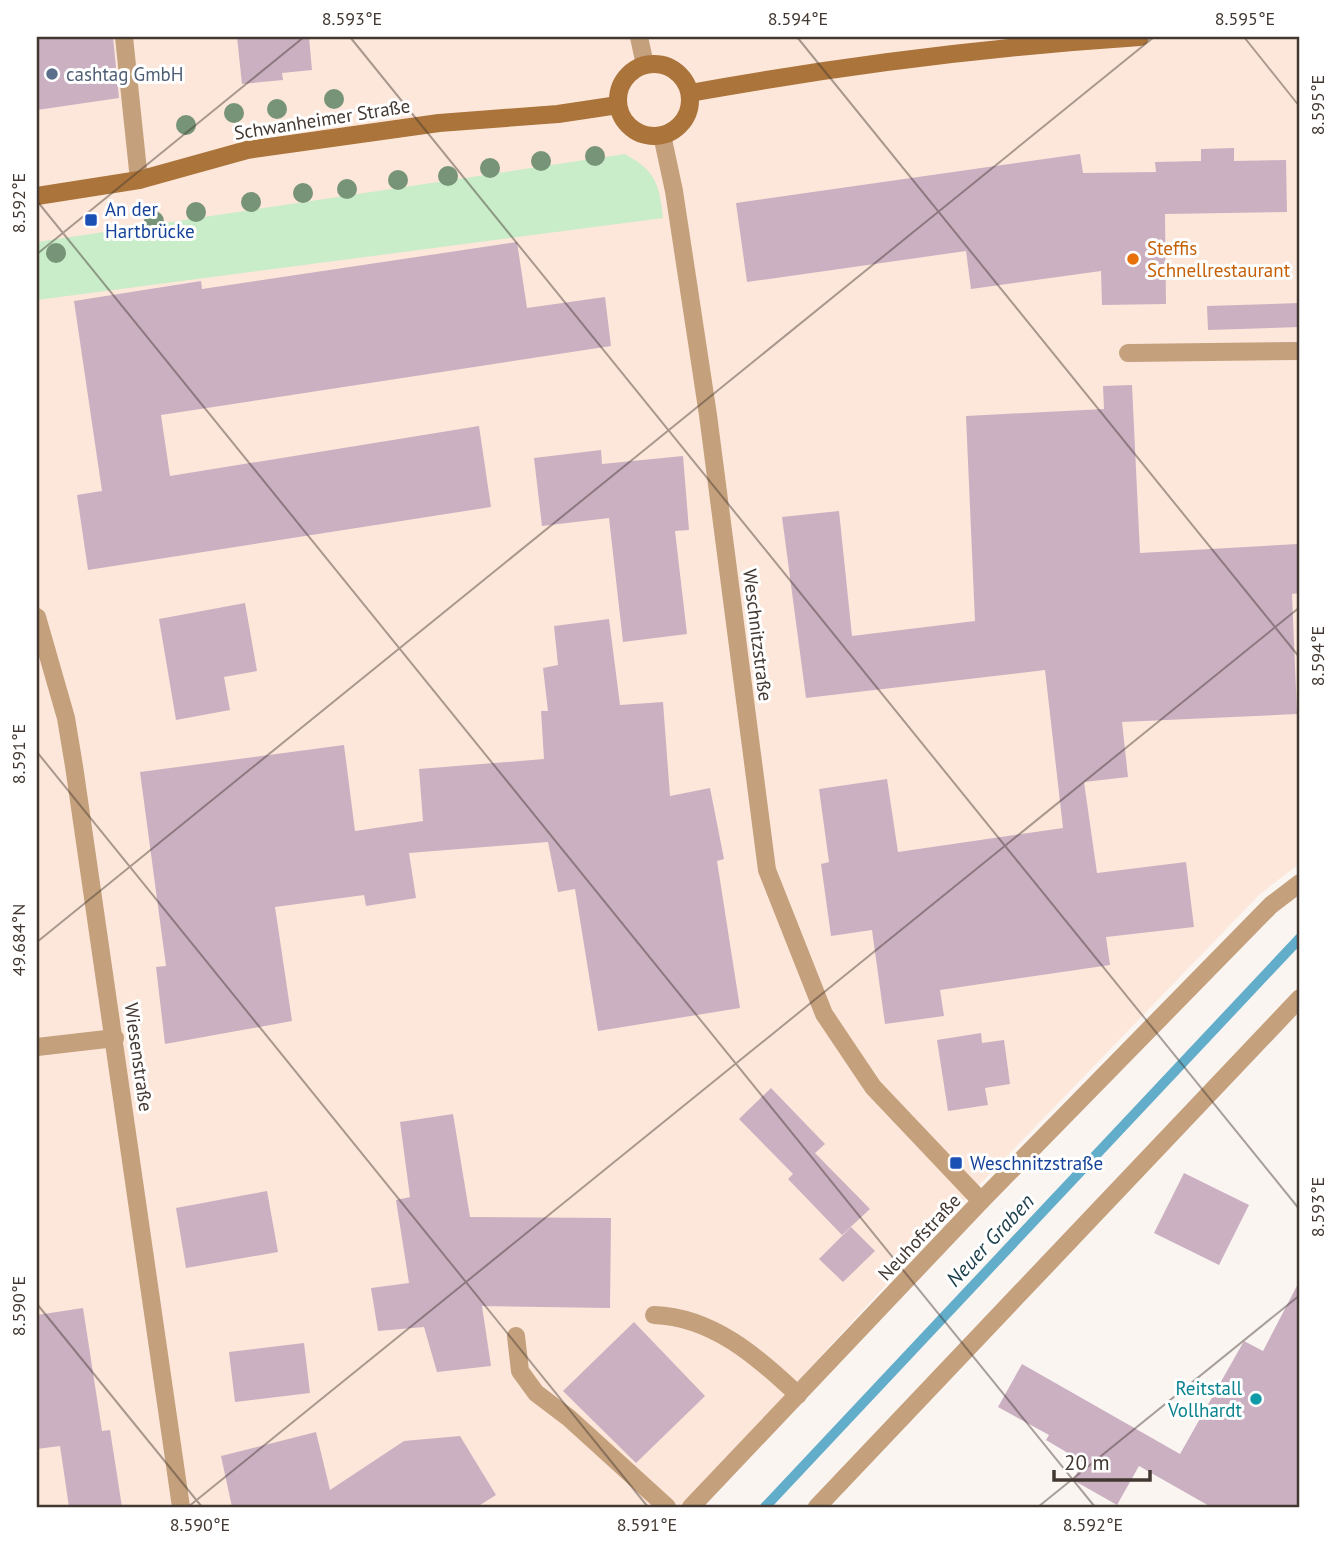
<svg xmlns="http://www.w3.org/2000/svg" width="1337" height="1544" font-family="'PT Sans',sans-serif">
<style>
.built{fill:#fde7da}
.green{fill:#c9ecc9}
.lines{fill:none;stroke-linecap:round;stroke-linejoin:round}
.stream{stroke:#61adca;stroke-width:10}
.building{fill:#cbb0c2}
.lane{stroke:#c4a07c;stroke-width:18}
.street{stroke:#c4a07c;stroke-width:18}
.secondary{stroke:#aa743b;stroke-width:18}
.tree{fill:#779378}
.ticks{fill:none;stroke:#433831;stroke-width:2;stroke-opacity:0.45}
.service-dot{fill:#5c6f8a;stroke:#fff;stroke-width:2.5}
.transit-dot{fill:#1a4fb4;stroke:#fff;stroke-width:2.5}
.food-dot{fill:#e8710a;stroke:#fff;stroke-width:2.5}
.culture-dot{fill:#0f9aa8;stroke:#fff;stroke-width:2.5}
.labels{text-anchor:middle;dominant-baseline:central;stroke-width:6;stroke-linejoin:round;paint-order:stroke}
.service-label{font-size:19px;fill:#4e5e75;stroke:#fff;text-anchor:start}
.street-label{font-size:19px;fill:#433831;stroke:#fff}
.transit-label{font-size:19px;fill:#164399;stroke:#fff;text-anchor:start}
.food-label{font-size:19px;fill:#c56008;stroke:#fff;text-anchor:start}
.culture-label{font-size:19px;fill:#0d838f;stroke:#fff;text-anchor:end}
.water-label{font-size:21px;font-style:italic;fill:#1d404d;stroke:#fff}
.neatline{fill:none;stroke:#433831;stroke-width:2.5}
.ticks-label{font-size:18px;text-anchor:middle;fill:#433831}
</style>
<rect width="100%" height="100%" fill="#fbf5f2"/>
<path class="built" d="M37,37h1263v826l-40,31 -306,317 -272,296h-645z"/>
<path class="green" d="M625,154c31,17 34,30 38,64l-626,82v-58z"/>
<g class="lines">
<path class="stream" d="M765,1507l535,-569"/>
</g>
<g class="building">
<path d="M37,37h76l6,61 -82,12z"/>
<path d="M237,37h72l3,33 -30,3 1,7 -41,4z"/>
<path d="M1234,148v13l52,-1 1,52 -122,2 1,90 -64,1 -1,-34 -130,18 -5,-38 -219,31 -11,-79 344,-49 3,19 73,-1 -1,-10 46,-1v-12z"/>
<path d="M517,242l10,66 78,-11 6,49 -450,69 9,61 309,-50 12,81 -403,63 -11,-75 25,-4 -28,-190 127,-20 1,8z"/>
<path d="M1300,303v24l-92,3 -1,-24z"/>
<path d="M1132,385l8,168 158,-9 2,49 -8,1 5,120 -175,8 6,55 -44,5 13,91 89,-11 8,65 -88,10 4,28 -170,25 4,26 -59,8 -13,-94 -41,6 -10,-72 8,-2 -10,-73 68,-10 11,73 165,-24 -18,-158 -239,28 -24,-181 57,-6 13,125 123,-15 -9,-205 138,-7 -1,-23z"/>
<path d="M601,450l1,14 81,-8 6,74 -14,1 12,103 -64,8 -14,-124 -67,8 -8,-68z"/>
<path d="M245,603l12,68 -33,6 6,33 -54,10 -17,-101z"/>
<path d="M609,619l11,86 43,-3 7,94 40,-8 14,71 -7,2 23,147 -142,23 -23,-142 -17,3 -10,-50 -139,11 7,45 -50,8 -2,-11 -89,12 17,114 -127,23 -9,-77 10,-1 -26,-194 204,-27 11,86 68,-10 -4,-52 125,-10 -3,-48h7l-5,-43 15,-3 -4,-39z"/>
<path d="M981,1033l1,10 22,-3 6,44 -25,4 3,17 -40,6 -11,-71z"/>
<path d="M771,1088l54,56 -10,9 55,56 -28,26 -54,-56 5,-5 -54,-55z"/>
<path d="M453,1114l17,103 141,1 -1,90 -128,-2 9,60 -54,6 -13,-45 -46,4 -7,-43 38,-5 -13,-83 14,-3 -10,-75z"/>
<path d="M1184,1173l65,32 -30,60 -65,-32z"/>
<path d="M267,1191l11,61 -92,16 -10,-60z"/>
<path d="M851,1227l24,24 -32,31 -24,-23z"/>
<path d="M1300,1280v227h-89l-72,-41 -22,39 -44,-25 10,-18 -37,-22 3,-5 -51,-28 24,-43 158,90 64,-113 19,10z"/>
<path d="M83,1308l19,123 8,-1 12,77h-53l-9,-61 -23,3v-134z"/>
<path d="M634,1322l71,74 -69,67 -73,-72z"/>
<path d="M304,1343l6,50 -75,9 -6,-50z"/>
<path d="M316,1432l14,58 74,-49 56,-5 36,59 -19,12h-245l-11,-51z"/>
</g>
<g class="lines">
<g class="lane">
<path d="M124,37l15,143"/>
<path d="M1128,353l172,-2"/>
<path d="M37,1047l78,-9"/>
<path d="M654,1315c58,2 103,41 144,80"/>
<path d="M516,1336l4,35 16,22 33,25 98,89"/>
<path d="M817,1507l483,-509"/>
</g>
<g class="street">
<path d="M639,37l6,28"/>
<path d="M662,135l12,56 34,224 59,455 57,144 49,73 108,114"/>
<path d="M37,617l29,101 8,48 107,741"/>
<path d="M691,1507l290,-306 290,-296 29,-22"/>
</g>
<g class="secondary">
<circle cx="654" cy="100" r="36"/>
<path d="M690,93c149,-27 299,-46 450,-56"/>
<path d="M37,196l102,-16 108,-30 192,-27 119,-9 60,-9"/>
</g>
</g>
<g class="tree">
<circle cx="334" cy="99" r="10"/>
<circle cx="277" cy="109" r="10"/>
<circle cx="234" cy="113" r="10"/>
<circle cx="186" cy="125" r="10"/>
<circle cx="595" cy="156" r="10"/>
<circle cx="541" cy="161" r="10"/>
<circle cx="490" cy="168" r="10"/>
<circle cx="448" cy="176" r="10"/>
<circle cx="398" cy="180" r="10"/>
<circle cx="347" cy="189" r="10"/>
<circle cx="303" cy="193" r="10"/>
<circle cx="251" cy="202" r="10"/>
<circle cx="196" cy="212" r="10"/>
<circle cx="154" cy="221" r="10"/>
<circle cx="56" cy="253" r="10"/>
</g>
<path class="ticks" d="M350,37l950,1173M797,37l503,621M1244,37l56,70M37,201l1058,1306M37,254l267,-217M37,752l611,755M37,942l1117,-905M37,1304l165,203M188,1507l1112,-900M1038,1507l262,-212"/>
<circle class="service-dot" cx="52" cy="74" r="7"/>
<g class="transit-dot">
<rect x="84" y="213" width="14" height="14" rx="3.5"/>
<rect x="949" y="1156" width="14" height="14" rx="3.5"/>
</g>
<circle class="food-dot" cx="1133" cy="259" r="7"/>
<circle class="culture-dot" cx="1256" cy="1399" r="7"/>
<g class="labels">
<g class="service-label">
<text x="66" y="74">cashtag GmbH</text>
</g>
<g class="street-label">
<text transform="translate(322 119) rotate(-9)">Schwanheimer Straße</text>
<text transform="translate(758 635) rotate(83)">Weschnitzstraße</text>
<text transform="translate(139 1057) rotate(82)">Wiesenstraße</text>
<text transform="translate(919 1237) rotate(-47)">Neuhofstraße</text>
</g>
<g class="transit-label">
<text x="105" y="209">An der<tspan x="105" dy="22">Hartbrücke</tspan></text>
<text x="970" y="1163">Weschnitzstraße</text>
</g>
<g class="food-label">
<text x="1147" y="248">Steffis<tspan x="1147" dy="22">Schnellrestaurant</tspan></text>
</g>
<g class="culture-label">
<text x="1242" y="1388">Reitstall<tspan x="1242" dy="22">Vollhardt</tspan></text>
</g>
<g class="water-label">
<text transform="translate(990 1240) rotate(-47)">Neuer Graben</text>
</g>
</g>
<rect width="1337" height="1544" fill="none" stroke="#ffffff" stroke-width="77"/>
<path d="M1054 1470v10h96v-10" fill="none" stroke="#433831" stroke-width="3.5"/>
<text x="1064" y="1470" font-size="21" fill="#433831" stroke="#ffffff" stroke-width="5" paint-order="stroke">20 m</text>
<rect x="38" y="38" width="1260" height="1468" class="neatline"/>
<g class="ticks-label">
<text x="352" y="25">8.593°E</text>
<text x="798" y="25">8.594°E</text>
<text x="1245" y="25">8.595°E</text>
<text transform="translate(1318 105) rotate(-90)" y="6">8.595°E</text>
<text transform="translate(19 203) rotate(-90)" y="6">8.592°E</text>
<text transform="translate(1318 656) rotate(-90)" y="6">8.594°E</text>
<text transform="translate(19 754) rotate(-90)" y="6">8.591°E</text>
<text transform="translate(19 940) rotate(-90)" y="6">49.684°N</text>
<text transform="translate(1318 1207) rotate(-90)" y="6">8.593°E</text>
<text transform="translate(19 1306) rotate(-90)" y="6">8.590°E</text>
<text x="200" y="1531">8.590°E</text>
<text x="647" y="1531">8.591°E</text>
<text x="1093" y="1531">8.592°E</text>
</g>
</svg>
